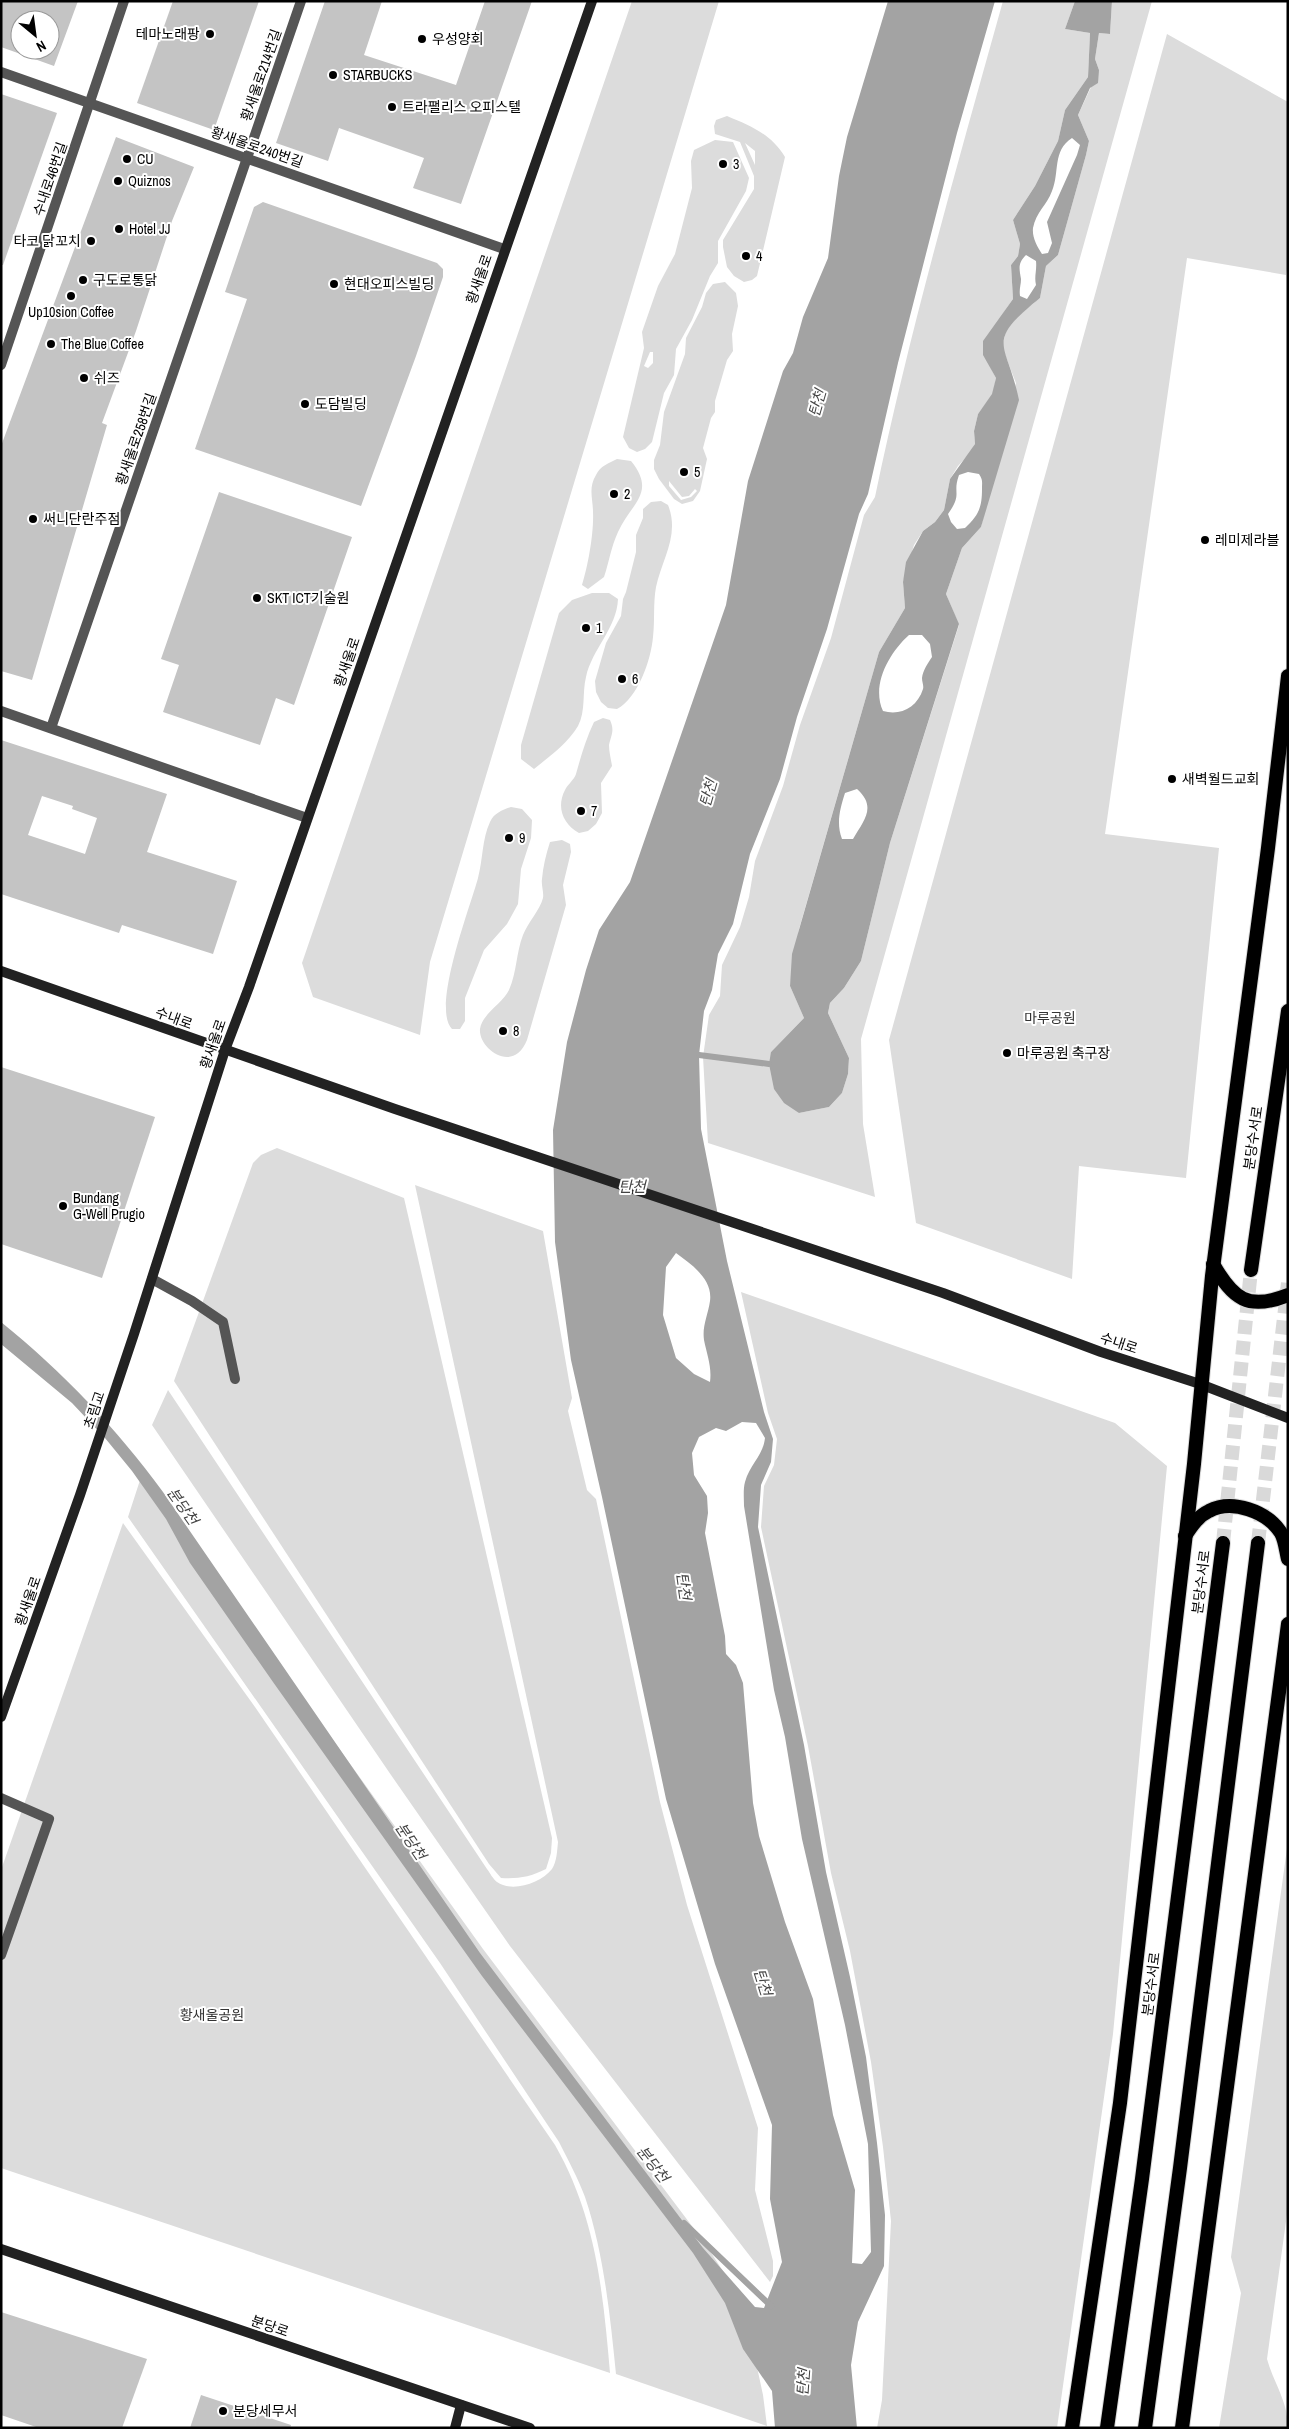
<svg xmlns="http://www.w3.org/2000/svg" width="1289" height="2429" font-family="'Archivo Narrow','Noto Sans KR',sans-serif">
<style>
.green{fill:#dcdcdc;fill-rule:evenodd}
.water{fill:#a3a3a3;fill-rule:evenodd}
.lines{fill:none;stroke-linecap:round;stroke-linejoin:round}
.stream{stroke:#a3a3a3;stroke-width:6}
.building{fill:#c4c4c4;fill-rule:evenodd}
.trunk-tunnel{stroke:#d9d9d9;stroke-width:14;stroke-dasharray:14 7;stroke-linecap:butt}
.trunk-casing{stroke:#dbdbdb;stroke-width:16}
.service{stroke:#555;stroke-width:10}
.pedestrian{stroke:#555;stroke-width:10}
.minor{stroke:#555;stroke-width:10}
.secondary{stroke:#222;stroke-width:10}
.trunk{stroke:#000;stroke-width:14}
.poi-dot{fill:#000;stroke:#fff;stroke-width:2}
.labels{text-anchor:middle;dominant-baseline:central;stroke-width:4;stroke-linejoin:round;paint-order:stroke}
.poi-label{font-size:14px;fill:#000;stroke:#fff;text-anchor:start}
.street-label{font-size:14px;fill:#000;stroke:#fff}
.park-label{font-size:14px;fill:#333;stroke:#fff}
.water-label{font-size:15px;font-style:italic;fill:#444;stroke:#fff}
</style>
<rect width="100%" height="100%" fill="#fff"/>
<g class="green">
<path d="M632,1h87l-289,961 -10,73 -107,-38 -11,-34z"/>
<path d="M1003,1h72l-10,28 25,4 -2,44 -23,33 -7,31 -23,45 -22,34 7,24 -2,12 -7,9 2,34 -9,13 -14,54 6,12 -3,16 -15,20 -4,17 1,13 -4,8 -13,14 -8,13 -6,31 -9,12 -12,9 -9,14 -11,37 2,26 -26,44 -80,277 -9,57 14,32 -33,34 28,61 30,-6 13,-14 6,-19 1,-16 -21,-45 2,-10 14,-15 17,-27 29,-118 69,-218 -13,-31 16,-46 19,-21 35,-144 -14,-36 4,-16 13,-16 21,-17 6,-32 12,-11 28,-100 3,-14 -11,-26 21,-45 -4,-11 4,-26 11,1 2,-33h40l-291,1038 2,85 12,73 -167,-54 -5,-86 6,-42 11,-19 2,-31 18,-38 9,-30 6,-36 28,-75 17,-61 31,-87 33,-123 11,-18c35,-168 82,-331 128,-496z"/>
<path d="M1167,34l121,68v161l-2,12 -99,-17 -82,576 114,14 -33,330 -107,-12 -7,113 -156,-56 -27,-183z"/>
<path d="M727,116c24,10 44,18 58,41l-28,119 -5,4 -8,2 -10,-6 -7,-9 -4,-20v-7l31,-51v-13l-14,-34 -25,-8 -1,-8 2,-6zM745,143l10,8v14z"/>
<path d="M715,140l18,2 16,36 -3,13 -28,50v22l-8,13 -18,44 -16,29 -2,26 -10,18 -12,49 -7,7 -8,3 -8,-4 -6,-11 21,-89 -2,-16 16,-46 17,-32 17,-66 -1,-27 3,-11zM650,352h3v11l-5,5 -4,-2z"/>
<path d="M725,282l11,11 2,13 -6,28 1,17 -6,9 -12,41v11l-4,6 -8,30 4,11 -7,32 -7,10 -11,3 -8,-5 -15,-20 -5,-10v-9l6,-15 4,-33 21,-58 1,-16 16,-31 4,-14 7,-9zM669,481l13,16 7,-1 6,-7 2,2 -6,6 -10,3 -12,-14z"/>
<path d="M617,459l14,2c26,32 0,42 -13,71 -7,15 -9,30 -14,45l-16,12 -6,-4c6,-19 12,-52 11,-73 0,-13 -5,-24 3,-37 4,-9 13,-12 21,-16z"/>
<path d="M661,501l7,4c12,30 -6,54 -12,82 -3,17 -1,33 -3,50 -2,23 -15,61 -36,72l-9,-1 -7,-6 -5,-10 -1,-11 11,-38 15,-27 2,-17 3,-7 10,-40v-17l7,-17v-9l8,-7z"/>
<path d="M592,593h17l9,6c-1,29 -26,50 -32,78 -4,16 0,34 -8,49 -11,18 -28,30 -44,43l-13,-10v-14l38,-132 13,-13z"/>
<path d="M603,718l7,2c5,11 1,15 -1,25 0,7 2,14 3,21l-11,17 1,30 -6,11 -8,7 -9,2c-16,-9 -23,-26 -14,-43 3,-6 9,-10 11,-16 5,-18 10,-35 18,-52z"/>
<path d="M511,807l11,2 10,11 -1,18 -10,31 -3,35 -11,20 -23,26 -19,48v23l-5,8h-8c-21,-21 19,-124 26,-151 5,-19 4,-39 12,-56 4,-9 13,-12 21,-15z"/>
<path d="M562,840l8,4 1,8 -8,33 3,20 -39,135c-14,35 -49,8 -47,-11 2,-15 23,-26 29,-39 8,-18 7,-37 14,-55 5,-13 17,-25 20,-37 1,-6 -2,-13 -1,-19 1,-12 4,-25 8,-37z"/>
<path d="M277,1148l127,50 148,640 -1,15 -5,16c-16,8 -28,10 -45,9l-12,-14 -315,-483 79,-218 8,-8z"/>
<path d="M415,1185l128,46 29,167 -4,13 19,79 9,9 64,303 27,103 71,223 -3,62 18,71v15l-3,6 -260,-336 -119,-171 -239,-350 16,-35 319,479c3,4 6,10 10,13 15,11 44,1 55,-13 5,-8 5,-18 6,-27z"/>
<path d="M741,1292l374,131 52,43 -54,568 -56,394h-180l5,-28 9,-179 -8,-74 -12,-85 -21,-111 -19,-78 -23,-127 -47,-219 3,-41 10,-21 3,-26 -9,-26z"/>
<path d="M142,1474l341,475 221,293 34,52 16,59 9,42 4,31 -151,-52c-6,-59 -12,-120 -31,-177 -7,-19 -17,-37 -26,-55l-119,-179 -312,-446z"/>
<path d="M123,1523l132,184 300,438c41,72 48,147 55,228l-609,-205v-298z"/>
<path d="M1288,1841v366l-21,152c7,25 21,42 21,69h-69l22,-135 -10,-36z"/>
</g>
<g class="water">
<path d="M888,1h107l-38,132 -59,230 -30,131 -9,20 -32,115 -30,88 -17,62 -30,75 -17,70 -15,30 -6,36 -8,21 -5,44 2,74 26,132 37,151 9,27 -2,23 -10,23 -3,42 46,218 22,127 24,105 16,80 11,86 8,72 -1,51 -26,56 -7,43 6,63h-82l-3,-37 -29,-42 -18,-46 -32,-50 -211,-277 -209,-294 -83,-119 -24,-44 -34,-48 -27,-33 -33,-35 -71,-59v-22c62,50 115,106 162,170l317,461 223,295 52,59 9,1 18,-46 -12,-63 2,-74 -57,-161 -49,-165 -64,-302 -31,-137 -16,-118 -2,-112 14,-88 19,-72 13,-40 31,-48 96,-277 22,-124 35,-110 10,-18 10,-36 25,-59 11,-82 8,-39zM676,1253c15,11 37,26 34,48 -2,14 -8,25 -6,39 3,15 8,27 6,42l-16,-8 -18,-16 -13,-43 3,-48zM742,1422l14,1 9,15c-2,18 -15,26 -20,44 -2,7 -1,17 -1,24l30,184 11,47 17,102 43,186 23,119 3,108 -9,12 -10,-1 3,-73 -22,-75 -20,-116 -28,-77 -26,-86 -6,-33 -10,-120 -7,-18 -10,-11 -1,-18 -20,-103 3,-20 -1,-17 -13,-21 -2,-22 7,-16 17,-9 10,3z"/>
<path d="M1075,1h37l-2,33 -11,-1 -4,26 4,11 -1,13 -8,5 -12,27 11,26 -3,14 -28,100 -12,11 -6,32c-57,46 -33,43 -21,102l-38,127 -19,21 -16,46 13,30 -69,219 -29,118 -17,27 -14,15 -2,10 21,45 -1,16 -6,19 -13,14 -30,6 -15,-10 -10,-14 -5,-25 2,-12 33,-34 -14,-32 2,-32 87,-302 26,-44 -2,-26 3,-20 17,-31 12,-9 9,-12 6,-31 25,-35 -1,-13 4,-17 14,-20 4,-16 -13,-23v-14l30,-42 -2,-34 7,-9 2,-12 -7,-24 22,-34 23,-45 7,-31 23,-33 2,-44 -25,-4zM1072,138l8,7 -3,10 -30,67 5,21 -4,10 -6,1c-5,-8 -10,-16 -9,-26 3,-16 14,-23 19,-37 8,-19 0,-40 20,-53zM1026,255l10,6c1,9 -2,16 0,24l-9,14 -7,-3c-1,-7 1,-11 1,-17 -2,-11 -3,-16 5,-24zM968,472l11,2c4,6 3,8 3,15 0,18 -3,26 -17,39l-8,1 -6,-7 -3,-8c15,-21 4,-20 11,-39zM909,635h13l8,9 2,13c-4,6 -9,13 -10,21 0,4 2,8 1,11 -6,19 -23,27 -40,22 -12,-26 6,-58 26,-76zM857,789c20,18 7,31 -4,50h-11c-6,-16 -2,-30 3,-46z"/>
</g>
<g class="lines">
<g class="stream">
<path d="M699,1055l70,9"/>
<path d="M684,2223l87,83"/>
</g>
</g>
<g class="building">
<path d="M1,1h77l-24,65 -53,-19zM20,20h30v30h-30z"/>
<path d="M173,1h86l-45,129 -77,-27z"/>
<path d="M325,1h57l-18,54 92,30 29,-84h47l-71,203 -48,-16 11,-30 -85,-30 -11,33 -52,-18z"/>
<path d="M1,94l56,19 -54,152h-2z"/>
<path d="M116,137l78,30 -22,54 -36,110 -34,92 5,2 -75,255 -31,-9v-225z"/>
<path d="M263,202l174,61 6,6v8l-27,79 -55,150 -166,-57 52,-150 -22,-7 29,-85z"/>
<path d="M219,492l133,45 -58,168 -18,-7 -16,47 -97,-33 16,-47 -18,-6z"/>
<path d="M1,740l166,54 -20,58 90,29 -24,73 -91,-29 -3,8 -118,-39zM42,796l31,10 -1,3 25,9 -12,36 -57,-19z"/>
<path d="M1,1067l154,50 -53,161 -101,-34z"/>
<path d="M1,2312l146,47 -25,69h-83l-38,-13z"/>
<path d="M201,2395l90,30 -1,3h-100z"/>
</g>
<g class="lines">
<g class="trunk-tunnel">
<path d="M1223,1543l28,-273"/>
<path d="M1258,1543l30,-260"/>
</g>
<defs>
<g id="trunk">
<path d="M1213,1264c20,35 35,47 75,31"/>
<path d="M1251,1270l37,-259"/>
<path d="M1185,1536c6,-9 13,-20 24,-25 23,-12 58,0 72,22 4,7 5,18 7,26"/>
<path d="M1072,2428l48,-325 74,-639 18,-188 56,-428 20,-172"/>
<path d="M1107,2428l35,-249 81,-636"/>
<path d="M1145,2428l35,-260 78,-625"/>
<path d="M1182,2428l106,-804"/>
</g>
</defs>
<use href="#trunk" class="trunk-casing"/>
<g class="service">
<path d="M152,1279l40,22 31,21 12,57"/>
<path d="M1,1798l48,21 -48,136"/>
</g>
<path class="pedestrian" d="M1,365l123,-364"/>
<g class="minor">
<path d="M1,72l503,177"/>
<path d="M1,711l306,107"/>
<path d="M51,728l250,-727"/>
</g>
<g class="secondary">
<path d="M1,971l394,138 548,184 158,59 99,32 88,34"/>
<path d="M1,1717l79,-222 54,-161 91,-284 24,-63 343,-986"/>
<path d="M1,2249l529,179"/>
<path d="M455,2428l6,-23"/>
</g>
<use href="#trunk" class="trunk"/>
</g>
<g class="poi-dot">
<circle cx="210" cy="34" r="5"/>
<circle cx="422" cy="39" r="5"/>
<circle cx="333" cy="75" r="5"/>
<circle cx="392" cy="107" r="5"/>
<circle cx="127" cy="159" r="5"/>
<circle cx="723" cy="164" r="5"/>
<circle cx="118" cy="181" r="5"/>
<circle cx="119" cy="229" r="5"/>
<circle cx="91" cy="241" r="5"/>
<circle cx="746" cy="256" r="5"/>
<circle cx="83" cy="280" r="5"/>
<circle cx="334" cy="284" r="5"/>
<circle cx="71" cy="296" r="5"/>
<circle cx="51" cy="344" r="5"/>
<circle cx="84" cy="378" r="5"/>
<circle cx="305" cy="404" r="5"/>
<circle cx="684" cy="472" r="5"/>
<circle cx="614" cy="494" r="5"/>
<circle cx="33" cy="519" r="5"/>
<circle cx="1205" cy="540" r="5"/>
<circle cx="257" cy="598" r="5"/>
<circle cx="586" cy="628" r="5"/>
<circle cx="622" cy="679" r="5"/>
<circle cx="1172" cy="779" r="5"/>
<circle cx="581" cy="811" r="5"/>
<circle cx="509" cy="838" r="5"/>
<circle cx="503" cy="1031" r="5"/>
<circle cx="1007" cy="1053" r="5"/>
<circle cx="63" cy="1206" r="5"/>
<circle cx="223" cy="2411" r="5"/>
</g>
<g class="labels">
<g class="poi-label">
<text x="200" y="34" text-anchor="end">테마노래팡</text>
<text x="432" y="39">우성양회</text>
<text x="343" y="75">STARBUCKS</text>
<text x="402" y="107">트라팰리스 오피스텔</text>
<text x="137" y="159">CU</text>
<text x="733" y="164">3</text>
<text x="128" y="181">Quiznos</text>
<text x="129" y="229">Hotel JJ</text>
<text x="81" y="241" text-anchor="end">타코 닭꼬치</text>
<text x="756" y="256">4</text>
<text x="93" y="280">구도로통닭</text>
<text x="344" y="284">현대오피스빌딩</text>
<text x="71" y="312" text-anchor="middle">Up10sion Coffee</text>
<text x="61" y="344">The Blue Coffee</text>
<text x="94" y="378">쉬즈</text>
<text x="315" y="404">도담빌딩</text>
<text x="694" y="472">5</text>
<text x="624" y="494">2</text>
<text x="43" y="519">써니단란주점</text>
<text x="1215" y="540">레미제라블</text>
<text x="267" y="598">SKT ICT기술원</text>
<text x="596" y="628">1</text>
<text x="632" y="679">6</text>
<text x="1182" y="779">새벽월드교회</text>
<text x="591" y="811">7</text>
<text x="519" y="838">9</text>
<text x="513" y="1031">8</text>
<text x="1017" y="1053">마루공원 축구장</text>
<text x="73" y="1198">Bundang<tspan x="73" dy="16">G-Well Prugio</tspan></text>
<text x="233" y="2411">분당세무서</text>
</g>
<g class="street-label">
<text transform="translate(261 75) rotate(-71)">황새울로214번길</text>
<text transform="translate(257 147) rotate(19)">황새울로240번길</text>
<text transform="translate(50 179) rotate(-71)">수내로46번길</text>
<text transform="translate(479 279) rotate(-71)">황새울로</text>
<text transform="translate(136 439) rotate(-71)">황새울로258번길</text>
<text transform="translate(347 662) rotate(-71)">황새울로</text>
<text transform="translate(174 1018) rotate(20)">수내로</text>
<text transform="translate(213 1044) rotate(-71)">황새울로</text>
<text transform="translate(1253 1138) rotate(-82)">분당수서로</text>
<text transform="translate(1119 1343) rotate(18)">수내로</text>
<text transform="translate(94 1410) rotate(-71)">초림교</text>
<text transform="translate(1201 1582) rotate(-83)">분당수서로</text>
<text transform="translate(28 1601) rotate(-71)">황새울로</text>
<text transform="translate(1151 1984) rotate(-83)">분당수서로</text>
<text transform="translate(270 2326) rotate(19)">분당로</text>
</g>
<g class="park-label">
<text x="1050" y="1018">마루공원</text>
<text x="212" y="2015">황새울공원</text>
</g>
<g class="water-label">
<text transform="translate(817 403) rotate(-74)">탄천</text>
<text transform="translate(708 793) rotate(-74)">탄천</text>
<text x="632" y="1186">탄천</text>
<text transform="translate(183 1506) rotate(55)">분당천</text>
<text transform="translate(684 1586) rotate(82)">탄천</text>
<text transform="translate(411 1841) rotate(56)">분당천</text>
<text transform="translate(763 1982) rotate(73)">탄천</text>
<text transform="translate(653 2164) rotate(52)">분당천</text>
<text transform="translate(803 2382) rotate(-86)">탄천</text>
</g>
</g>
<rect width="1289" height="2429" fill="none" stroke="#000000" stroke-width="5"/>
<g transform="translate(35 35) rotate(151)"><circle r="24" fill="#ffffff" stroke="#999999"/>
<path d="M0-4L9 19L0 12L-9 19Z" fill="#000000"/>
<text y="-8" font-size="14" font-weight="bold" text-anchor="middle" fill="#000000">N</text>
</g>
</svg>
